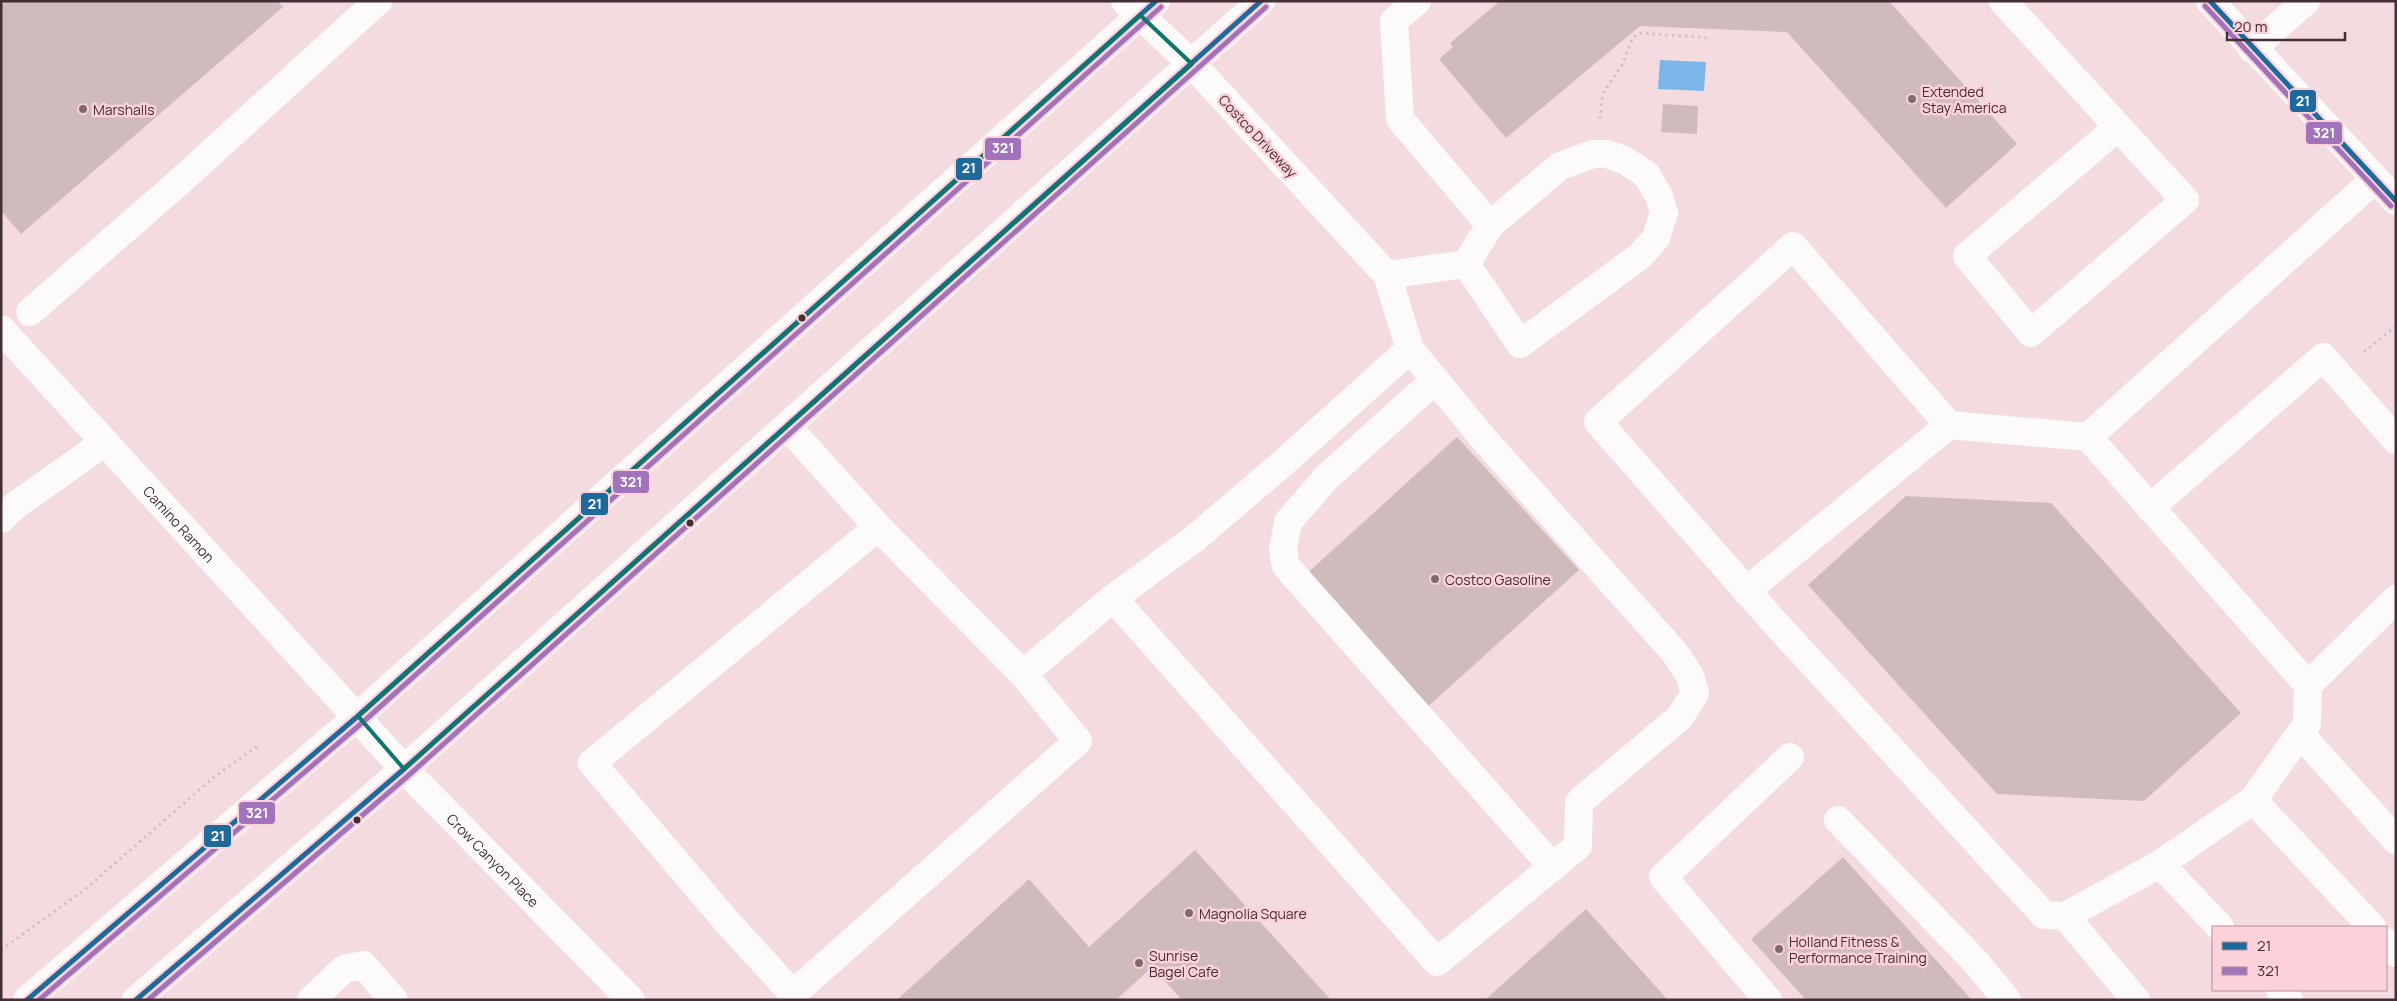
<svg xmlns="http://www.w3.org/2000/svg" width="2397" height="1001" font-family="Manrope,sans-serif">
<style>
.water{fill:#7bb6eb}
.building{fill:#cfbbbc}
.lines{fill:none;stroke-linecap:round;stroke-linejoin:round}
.path{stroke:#ccc4c5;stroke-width:3;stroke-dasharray:2.5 4;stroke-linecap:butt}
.minor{stroke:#fdfafa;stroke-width:28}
.bus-1-casing{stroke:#fdd1da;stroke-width:9}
.bus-2-casing{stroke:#fdd1da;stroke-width:9}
.bus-1{stroke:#1e6b9b;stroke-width:5}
.bus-2{stroke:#a173ba;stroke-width:5}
.marked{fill:none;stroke:#0f766e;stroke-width:4;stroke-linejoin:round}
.poi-dot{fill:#816b70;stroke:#fdd1da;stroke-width:2}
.bus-dot{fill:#442f34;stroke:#fdd1da;stroke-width:2}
.labels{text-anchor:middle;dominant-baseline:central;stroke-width:5;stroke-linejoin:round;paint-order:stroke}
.poi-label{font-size:14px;fill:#442f34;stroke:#fdd1da;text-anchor:start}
.street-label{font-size:14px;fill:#442f34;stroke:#fdd1da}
.line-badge{stroke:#fdd1da;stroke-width:2}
.badge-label{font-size:14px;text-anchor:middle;font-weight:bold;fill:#fff}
</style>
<rect width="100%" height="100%" fill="#f3dbe0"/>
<path class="water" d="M1660,60l46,2 -2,29 -46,-2z"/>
<g class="building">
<path d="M1,1h277l5,6 -262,227 -20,-23z"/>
<path d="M1500,1h389l128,143 -71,64 -159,-176 -147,-6 -134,112 -67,-79 14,-12 -3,-4z"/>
<path d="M1663,104l35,2 -1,28 -36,-2z"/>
<path d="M1457,437l122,133 -167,151 -121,-133z"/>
<path d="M1906,496l145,7 190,210 -97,88 -147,-7 -189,-209z"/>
<path d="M1195,850l136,150h-149l-30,-33 -36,33h-219l132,-121 60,68z"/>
<path d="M1843,857l129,143h-166l-55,-61z"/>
<path d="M1586,909l82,91h-183z"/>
</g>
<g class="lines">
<g class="path">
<path d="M1600,119l3,-26 19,-28 11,-28 9,-4 69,5"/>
<path d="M2364,352l32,-26"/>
<path d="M1,950l87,-63 126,-110 45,-32"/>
</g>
<g class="minor">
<path d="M1417,1l-23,20 6,98 90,106"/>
<path d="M2003,1l182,199 -154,133 -64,-77 151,-129"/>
<path d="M2210,1l186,200"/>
<path d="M2252,49l54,-48"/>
<path d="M1387,275l79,-11 24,-39 70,-59 33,-12h14l17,6 22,14 13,22 5,17 -8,25 -16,18 -120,88 -54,-80"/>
<path d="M30,312l148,-129 200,-182"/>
<path id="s1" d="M1,329l403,440 227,231"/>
<path d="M1435,380l-109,98 -38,44 -5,27 3,17 267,301"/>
<path d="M1949,425l-156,-179 -195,176 179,203 267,290 21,1"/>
<path d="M787,426l91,101 145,147 55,67 -285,253 -65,-71 -136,-160 286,-236"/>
<path d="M2088,437l287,-258"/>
<path d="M2150,508l173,-151 73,83"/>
<path d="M1,519l15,-14 89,-63"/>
<path d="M1746,591l203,-166 139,12 220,248 -1,39 -54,76 -93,64"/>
<path d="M1113,598l324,364 141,-116 1,-44 101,-85 15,-24 -5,-17 -15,-23 -193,-216 -72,-88 -23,-74 -195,-211 -67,-63"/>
<path d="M1023,674l90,-76 81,-59 89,-76 127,-114"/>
<path d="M2308,685l88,-86"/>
<path d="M2300,734l96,106"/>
<path d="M2253,800l119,127"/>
<path d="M1838,820l136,140 33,40"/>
<path d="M2386,942l10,11"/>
<path d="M2280,990l9,10"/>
<path d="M27,1000l331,-284 798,-715"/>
<path d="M136,1000l268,-231 857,-768"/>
<path d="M311,1000l33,-31 19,-4 31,35"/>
<path d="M1768,1000l-105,-123 127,-120"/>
<path d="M2136,1000l-71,-84 95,-52 60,63"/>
</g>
<defs>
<g id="bus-1">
<path d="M2210,1l186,200"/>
<path d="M27,1000l331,-284 798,-715"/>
<path d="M136,1000l268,-231 857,-768"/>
</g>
<g id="bus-2">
<path d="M2205,6l186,200"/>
<path d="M39,1000l324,-278 798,-715"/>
<path d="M148,1000l261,-225 857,-768"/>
</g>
</defs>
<use href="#bus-1" class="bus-1-casing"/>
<use href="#bus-2" class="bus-2-casing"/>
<use href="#bus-1" class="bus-1"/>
<use href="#bus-2" class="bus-2"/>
</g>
<path class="marked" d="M1140,15l52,49 -788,705 -46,-53z"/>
<g class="poi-dot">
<circle cx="1912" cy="99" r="5"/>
<circle cx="83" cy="109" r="5"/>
<circle cx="1435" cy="579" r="5"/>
<circle cx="1189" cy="913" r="5"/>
<circle cx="1779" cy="949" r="5"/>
<circle cx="1139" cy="963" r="5"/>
</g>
<g class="bus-dot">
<circle cx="802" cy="318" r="4.5"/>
<circle cx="690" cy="523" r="4.5"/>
<circle cx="357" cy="820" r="4.5"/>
</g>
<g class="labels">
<g class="poi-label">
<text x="1922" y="91">Extended<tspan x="1922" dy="16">Stay America</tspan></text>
<text x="93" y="109">Marshalls</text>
<text x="1445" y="579">Costco Gasoline</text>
<text x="1199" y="913">Magnolia Square</text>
<text x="1789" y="941">Holland Fitness &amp;<tspan x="1789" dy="16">Performance Training</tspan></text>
<text x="1149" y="955">Sunrise<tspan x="1149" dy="16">Bagel Cafe</tspan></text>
</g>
<g class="street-label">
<text transform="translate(1258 136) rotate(47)">Costco Driveway</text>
<text stroke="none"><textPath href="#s1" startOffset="264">Camino Ramon</textPath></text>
<text stroke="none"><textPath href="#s1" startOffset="724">Crow Canyon Place</textPath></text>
</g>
</g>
<g class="line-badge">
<rect x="2289" y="89" width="28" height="24" rx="5" fill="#1e6b9b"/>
<rect x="2305" y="121" width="38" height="24" rx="5" fill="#a173ba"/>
<rect x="984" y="137" width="38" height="24" rx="5" fill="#a173ba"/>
<rect x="955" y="157" width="28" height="24" rx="5" fill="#1e6b9b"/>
<rect x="612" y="470" width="38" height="24" rx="5" fill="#a173ba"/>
<rect x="580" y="492" width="29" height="24" rx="5" fill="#1e6b9b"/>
<rect x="238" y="801" width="38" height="24" rx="5" fill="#a173ba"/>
<rect x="203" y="824" width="29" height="24" rx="5" fill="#1e6b9b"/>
</g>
<g class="badge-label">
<text x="2303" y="106">21</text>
<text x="2324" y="138">321</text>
<text x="1003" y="153">321</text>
<text x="969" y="173">21</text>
<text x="631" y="487">321</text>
<text x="595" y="509">21</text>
<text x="257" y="818">321</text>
<text x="218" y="841">21</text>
</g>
<rect width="2397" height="1001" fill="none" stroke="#442f34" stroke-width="5"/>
<rect x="2212" y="926" width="175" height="65" fill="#fdd1da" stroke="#b39098"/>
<rect x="2222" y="942" width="25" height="8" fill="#1e6b9b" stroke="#b39098"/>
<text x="2257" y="951" font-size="15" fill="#442f34">21</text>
<rect x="2222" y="967" width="25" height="8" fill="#a173ba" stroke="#b39098"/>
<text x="2257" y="976" font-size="15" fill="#442f34">321</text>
<path d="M2227 32v8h118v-8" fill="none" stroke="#442f34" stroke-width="2.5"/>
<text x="2234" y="32" font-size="15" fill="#442f34" stroke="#fdd1da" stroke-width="4" paint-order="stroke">20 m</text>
</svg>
